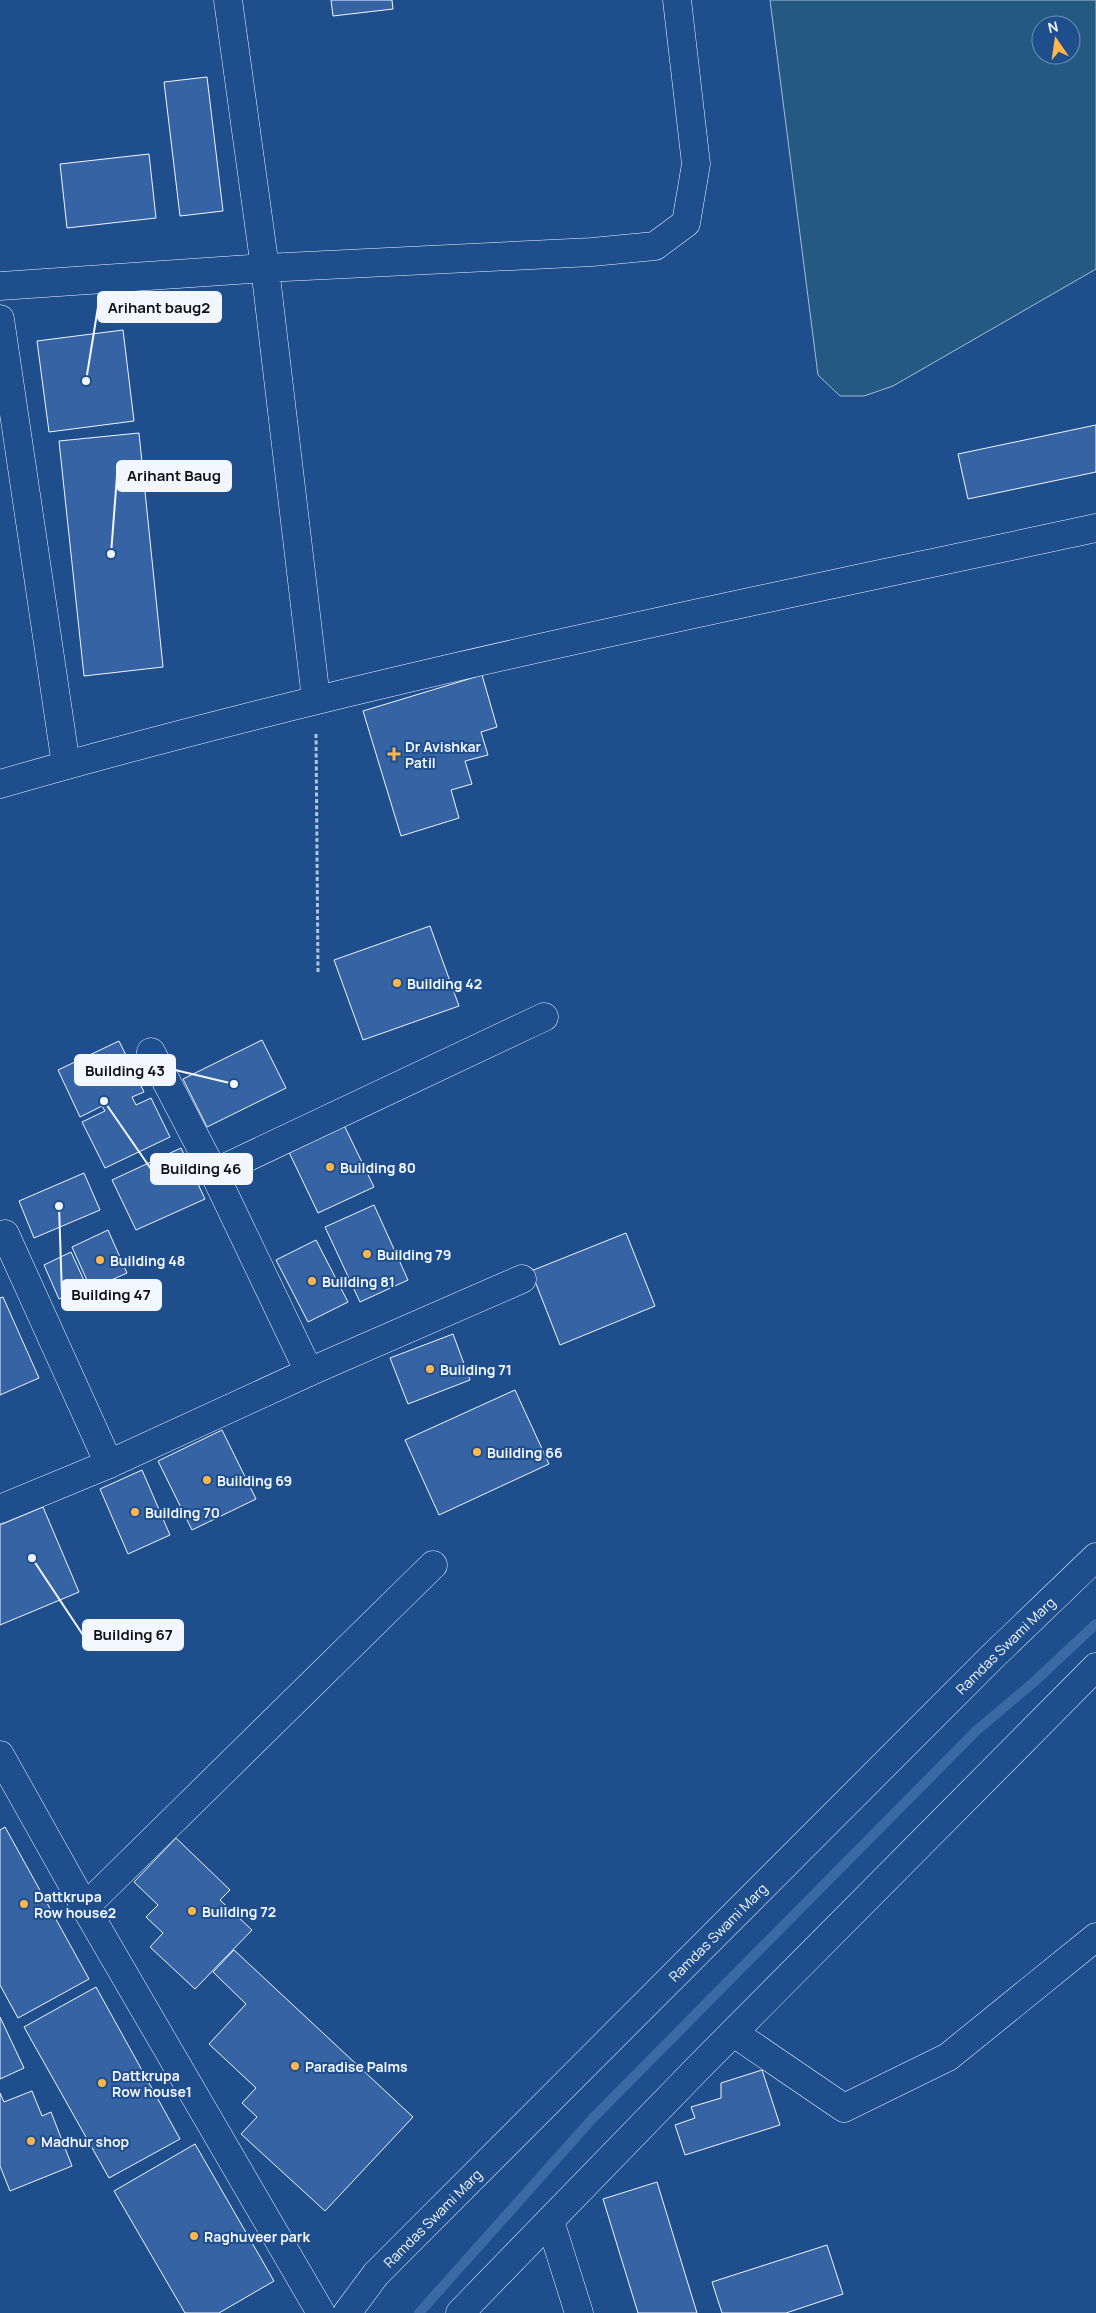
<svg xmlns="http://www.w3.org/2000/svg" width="1096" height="2313" font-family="Manrope,sans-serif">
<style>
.green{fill:#245a82;stroke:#a8bbd7;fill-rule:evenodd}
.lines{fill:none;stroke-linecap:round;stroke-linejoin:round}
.stream{stroke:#3b69a3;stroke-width:10}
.building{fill:#3563a3;stroke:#f2f6ff}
.minor-casing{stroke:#f2f6ff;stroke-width:29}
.major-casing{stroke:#f2f6ff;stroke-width:29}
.path{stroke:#b3c4dc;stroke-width:3;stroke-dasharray:4 2.5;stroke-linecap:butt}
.minor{stroke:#1f4e8c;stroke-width:28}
.major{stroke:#1f4e8c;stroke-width:28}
.poi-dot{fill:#ffb74d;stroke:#1f4e8c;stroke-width:2}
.labels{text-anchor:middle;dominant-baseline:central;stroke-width:4;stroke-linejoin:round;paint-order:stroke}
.poi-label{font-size:14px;font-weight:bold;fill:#f2f6ff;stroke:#1f4e8c;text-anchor:start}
.street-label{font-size:14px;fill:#f2f6ff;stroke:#1f4e8c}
.leader{fill:none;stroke:#f2f6ff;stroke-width:2}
.callout-dot{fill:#f2f6ff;stroke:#1f4e8c;stroke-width:2}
.callout{fill:#f2f6ff;stroke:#f2f6ff;stroke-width:2}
.callout-label{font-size:15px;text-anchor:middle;font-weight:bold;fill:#111}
</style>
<rect width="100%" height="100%" fill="#1f4e8c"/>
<path class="green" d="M770,0h326v269l-203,117 -29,10h-24l-22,-21zM1041,25h30v30h-30z"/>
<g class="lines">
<path class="stream" d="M419,2313l174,-195 383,-387 58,-49 62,-58"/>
</g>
<g class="building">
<path d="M331,0h61l1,9 -60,7z"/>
<path d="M207,77l16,134 -43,5 -16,-134z"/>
<path d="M149,154l7,64 -89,10 -7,-64z"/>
<path d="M123,330l11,91 -85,11 -12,-91z"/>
<path d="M1096,425v47l-128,27 -10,-45z"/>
<path d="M139,433l24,234 -79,9 -25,-235z"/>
<path d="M482,675l15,52 -16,5 7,23 -23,6 7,23 -21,6 8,28 -58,18 -38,-125z"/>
<path d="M430,926l29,80 -96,34 -29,-80z"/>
<path d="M262,1040l24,48 -79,39 -24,-48z"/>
<path d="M119,1041l25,51 -12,5 4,8 15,-7 19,39 -65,31 -23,-46 23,-11 -3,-5 -22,11 -22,-47z"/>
<path d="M342,1121l32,66 -56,26 -31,-65z"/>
<path d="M181,1148l24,51 -69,31 -24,-50z"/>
<path d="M84,1173l16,37 -66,28 -15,-37z"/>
<path d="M374,1205l34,75 -48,22 -35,-75z"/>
<path d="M108,1230l19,43 -36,16 -19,-42z"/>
<path d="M626,1233l29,73 -95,39 -29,-74z"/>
<path d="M316,1240l32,62 -40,20 -32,-62z"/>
<path d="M71,1252l16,35 -28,12 -15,-34z"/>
<path d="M3,1297l36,81 -39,17v-97z"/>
<path d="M453,1334l17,46 -62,24 -18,-46z"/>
<path d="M515,1390l34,74 -110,51 -34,-75z"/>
<path d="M222,1430l34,69 -64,31 -34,-69z"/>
<path d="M142,1470l28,65 -42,19 -28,-65z"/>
<path d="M43,1507l36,85 -79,33v-100z"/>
<path d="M5,1827l84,152 -71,39 -18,-33v-155z"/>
<path d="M176,1838l54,52 -10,10 32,30 -57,59 -45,-42 13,-14 -17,-16 12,-12 -24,-23z"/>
<path d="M234,1950l179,167 -88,94 -84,-77 16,-17 -15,-14 14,-15 -47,-44 37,-40 -33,-32z"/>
<path d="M96,1987l84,152 -71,39 -85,-151z"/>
<path d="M0,2017l24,51 -24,11z"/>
<path d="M762,2070l18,55 -95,30 -10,-30 20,-7 -4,-11 30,-9v-15z"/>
<path d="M32,2091l10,25 9,-4 21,54 -62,25 -10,-25v-73l4,9z"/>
<path d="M195,2144l79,137 -55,32h-34l-71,-122z"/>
<path d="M657,2182l40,131h-59l-35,-114z"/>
<path d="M827,2245l16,49 -57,19h-64l-10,-31z"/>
</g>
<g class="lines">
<defs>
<g id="minor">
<path d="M0,286l265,-18 -37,-268"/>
<path d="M0,319l66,446"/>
<path d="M316,699l-51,-431 327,-16 63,-6 31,-23 10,-59 -19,-164"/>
<path d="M0,784c361,-104 729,-177 1096,-256"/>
<path d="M151,1052l63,121"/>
<path d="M5,1234l104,230"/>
<path d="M309,1372l213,-93"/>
<path d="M0,1509l109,-45 200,-92 -95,-199 330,-156"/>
<path d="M0,1755l85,152 236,406"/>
<path d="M85,1907l348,-342"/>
<path d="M734,2033l110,75 104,-51 148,-120"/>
<path d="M550,2221l29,92"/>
</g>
<g id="major">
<path id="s1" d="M347,2313l29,-39 616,-617 104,-100"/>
<path d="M460,2313l238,-245 398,-401"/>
</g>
</defs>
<use href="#minor" class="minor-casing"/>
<use href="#major" class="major-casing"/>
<path class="path" d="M316,734l2,239"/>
<use href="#minor" class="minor"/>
<use href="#major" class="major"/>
</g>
<g class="poi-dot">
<path d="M391.5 746.5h5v5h5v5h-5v5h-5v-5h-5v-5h5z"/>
<circle cx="397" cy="983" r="5"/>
<circle cx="330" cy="1167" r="5"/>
<circle cx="367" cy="1254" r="5"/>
<circle cx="100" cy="1260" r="5"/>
<circle cx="312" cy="1281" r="5"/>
<circle cx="430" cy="1369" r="5"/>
<circle cx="477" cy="1452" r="5"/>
<circle cx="207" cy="1480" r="5"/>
<circle cx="135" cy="1512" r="5"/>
<circle cx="24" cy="1904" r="5"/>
<circle cx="192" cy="1911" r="5"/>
<circle cx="295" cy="2066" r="5"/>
<circle cx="102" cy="2083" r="5"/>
<circle cx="31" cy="2141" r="5"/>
<circle cx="194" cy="2236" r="5"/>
</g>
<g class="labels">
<g class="poi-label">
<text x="405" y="746">Dr Avishkar<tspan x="405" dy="16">Patil</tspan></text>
<text x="407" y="983">Building 42</text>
<text x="340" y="1167">Building 80</text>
<text x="377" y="1254">Building 79</text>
<text x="110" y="1260">Building 48</text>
<text x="322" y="1281">Building 81</text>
<text x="440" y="1369">Building 71</text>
<text x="487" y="1452">Building 66</text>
<text x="217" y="1480">Building 69</text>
<text x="145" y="1512">Building 70</text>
<text x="34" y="1896">Dattkrupa<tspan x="34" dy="16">Row house2</tspan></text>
<text x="202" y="1911">Building 72</text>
<text x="305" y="2066">Paradise Palms</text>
<text x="112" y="2075">Dattkrupa<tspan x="112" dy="16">Row house1</tspan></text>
<text x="41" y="2141">Madhur shop</text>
<text x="204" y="2236">Raghuveer park</text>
</g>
<g class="street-label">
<text stroke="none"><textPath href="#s1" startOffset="938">Ramdas Swami Marg</textPath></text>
<text stroke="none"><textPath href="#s1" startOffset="532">Ramdas Swami Marg</textPath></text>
<text stroke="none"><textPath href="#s1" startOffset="128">Ramdas Swami Marg</textPath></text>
</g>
</g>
<path class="leader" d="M86 381L98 307M111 554L117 476M234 1084L175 1070M104 1101L151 1169M59 1206L62 1295M32 1558L83 1635"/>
<g class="callout-dot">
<circle cx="86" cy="381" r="5"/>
<circle cx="111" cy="554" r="5"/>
<circle cx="234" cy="1084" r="5"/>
<circle cx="104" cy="1101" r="5"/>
<circle cx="59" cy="1206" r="5"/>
<circle cx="32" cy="1558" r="5"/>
</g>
<g class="callout">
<rect x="98" y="292" width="123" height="30" rx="5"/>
<rect x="117" y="461" width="114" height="30" rx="5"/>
<rect x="75" y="1055" width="100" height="30" rx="5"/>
<rect x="151" y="1154" width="101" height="30" rx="5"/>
<rect x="62" y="1280" width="99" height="30" rx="5"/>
<rect x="83" y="1620" width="100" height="30" rx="5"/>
</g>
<g class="callout-label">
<text x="159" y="313">Arihant baug2</text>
<text x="174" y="481">Arihant Baug</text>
<text x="125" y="1076">Building 43</text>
<text x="201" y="1174">Building 46</text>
<text x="111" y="1300">Building 47</text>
<text x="133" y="1640">Building 67</text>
</g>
<g transform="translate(1056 40) rotate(347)"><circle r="24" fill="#1f4e8c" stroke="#7391ba"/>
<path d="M0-4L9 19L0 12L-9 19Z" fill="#ffb74d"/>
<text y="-8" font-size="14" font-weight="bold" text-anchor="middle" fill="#f2f6ff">N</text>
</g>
</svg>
